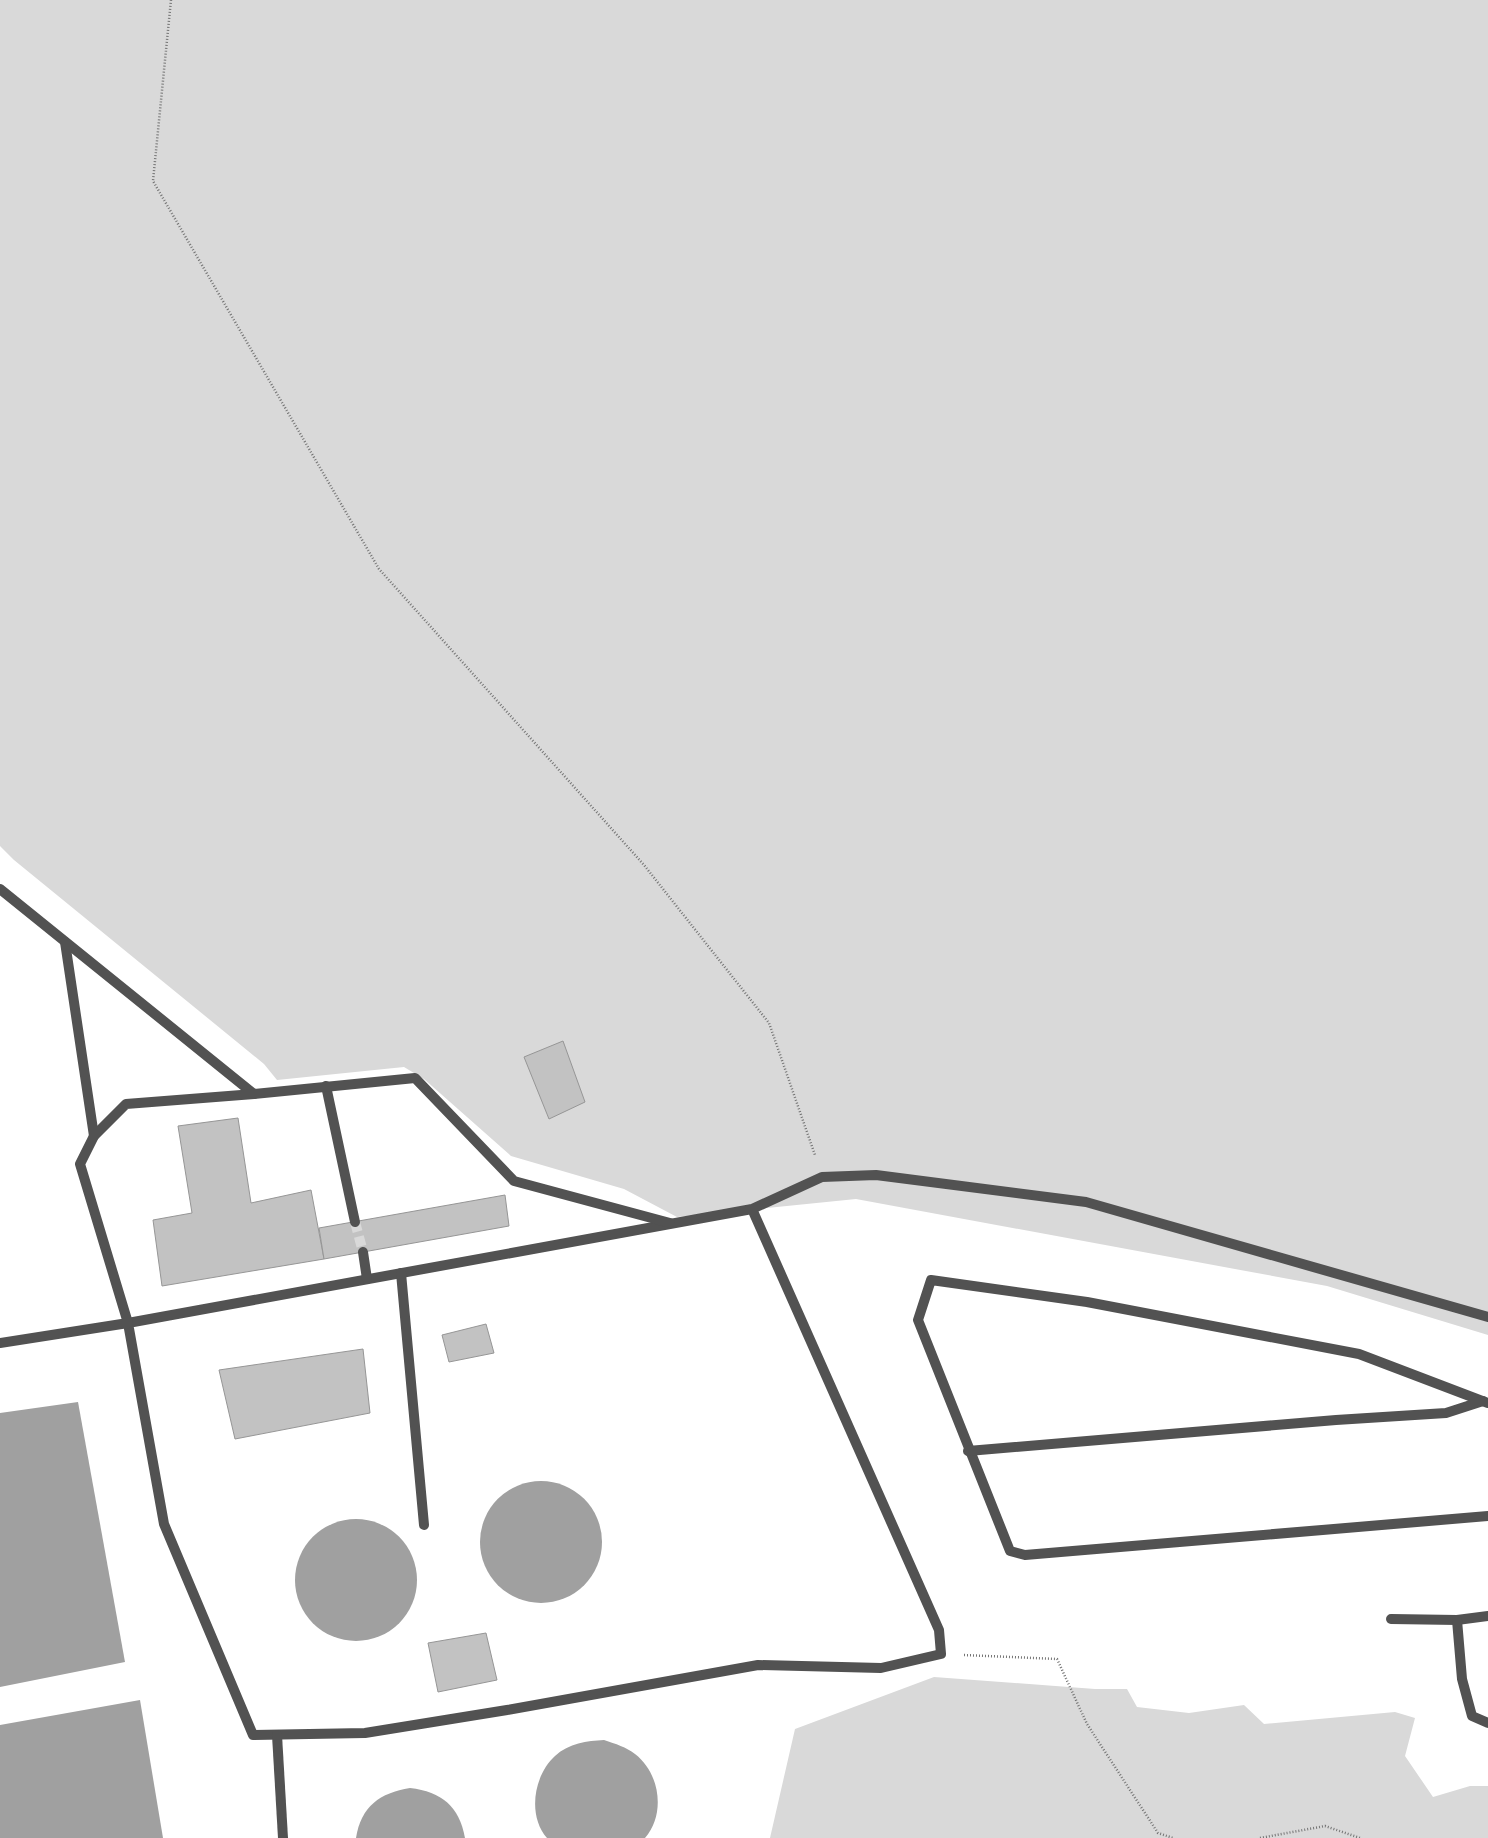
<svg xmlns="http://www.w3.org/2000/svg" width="1488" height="1838" font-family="'Source Sans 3',sans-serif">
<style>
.green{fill:#d9d9d9}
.water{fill:#a0a0a0}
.building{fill:#c2c2c2;stroke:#969696}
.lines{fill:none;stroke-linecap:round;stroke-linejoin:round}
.minor-tunnel{stroke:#d9d9d9;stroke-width:10;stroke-dasharray:10 5;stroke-linecap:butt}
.path{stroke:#747474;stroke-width:2.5;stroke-dasharray:1 2;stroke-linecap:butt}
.minor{stroke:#525252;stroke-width:10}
</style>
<rect width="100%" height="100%" fill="#fff"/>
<g class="green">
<path d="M0,0h1488v1335l-161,-49 -471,-87 -179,18 -53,-28 -113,-33 -87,-77 -20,-12 -127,13 -13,-16 -250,-204 -14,-14z"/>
<path d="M934,1677l161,12h32l10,18 52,6 55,-8 20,19 131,-12 20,6 -10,38 28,41 37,-11h18v52h-718l25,-109z"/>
</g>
<g class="water">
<path d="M78,1402l47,260 -125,25v-274z"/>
<circle cx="541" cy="1542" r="61"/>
<circle cx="356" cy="1580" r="61"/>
<path d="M140,1700l23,138h-163v-113z"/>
<path d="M604,1740c12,4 22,7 31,14 25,19 31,60 10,84h-98c-20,-23 -13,-63 8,-82 14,-13 32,-15 49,-16z"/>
<path d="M410,1788c32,4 49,18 55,50h-109c5,-32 24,-45 54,-50z"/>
</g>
<g class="building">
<path d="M563,1041l22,61 -36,17 -25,-62z"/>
<path d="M238,1118l13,85 60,-13 13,69 -162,27 -9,-66 39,-7 -14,-87z"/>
<path d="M505,1195l4,31 -185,33 -5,-31z"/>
<path d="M486,1324l8,29 -45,9 -7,-27z"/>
<path d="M363,1349l7,64 -135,26 -16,-69z"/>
<path d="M486,1633l11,47 -59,12 -10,-49z"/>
</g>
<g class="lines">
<path class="minor-tunnel" d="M355,1222l8,30"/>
<g class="path">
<path d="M171,0l-18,181 226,388 265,296 125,158 46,132"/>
<path d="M964,1655l93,4 30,65 71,109 15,5"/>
<path d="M1260,1838l65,-12 35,12"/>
</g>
<g class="minor">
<path d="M0,889l254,205"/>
<path d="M65,942l29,194"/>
<path d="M326,1086l29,136"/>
<path d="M752,1209l187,421 2,24 -60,14 -123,-3 -251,45 -142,23 -112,2 -89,-211 -36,-201 624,-114 70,-32 54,-2 210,27 402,115"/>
<path d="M363,1252l4,27"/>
<path d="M401,1273l23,252"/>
<path d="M0,1343l128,-20 -48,-159 14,-28 32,-32 128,-10 161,-16 99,103 156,42"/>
<path d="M1488,1403l-129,-49 -272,-52 -156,-22 -13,40 92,231 15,4 463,-39"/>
<path d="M968,1451l368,-31 110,-7 37,-12"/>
<path d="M1391,1619l66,1 31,-4"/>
<path d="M1457,1620l5,59 10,37 16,7"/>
<path d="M277,1735l6,103"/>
</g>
</g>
</svg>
